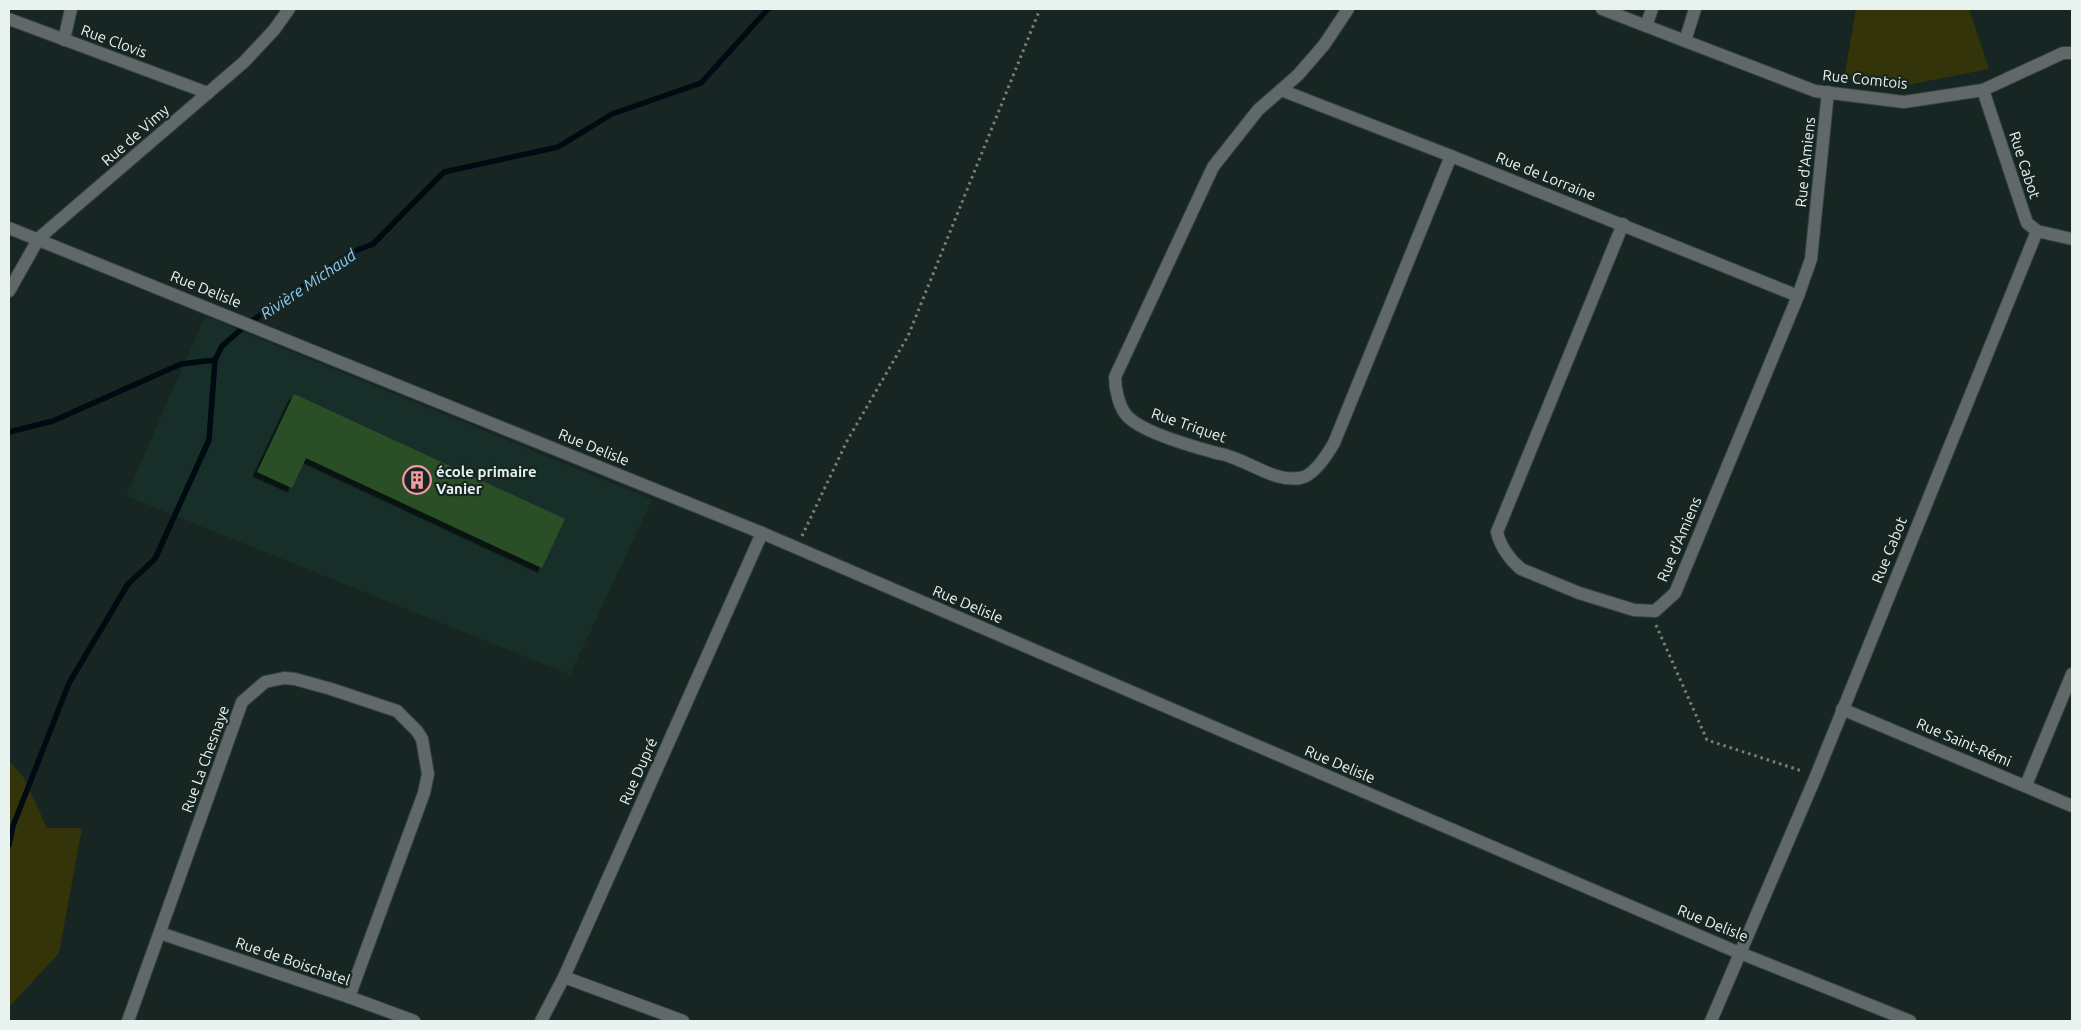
<svg xmlns="http://www.w3.org/2000/svg" width="2081" height="1030" font-family="Ubuntu,sans-serif">
<style>
.built{fill:#172f28}
.green{fill:#333409}
.lines{fill:none;stroke-linecap:round;stroke-linejoin:round}
.stream{stroke:#000a13;stroke-width:5.5}
.building{fill:#2c4f27;filter:url(#shadow)}
.minor-casing{stroke:#34433f;stroke-width:14}
.tertiary-casing{stroke:#34433f;stroke-width:14}
.path{stroke:#74817d;stroke-width:3;stroke-dasharray:2.5 4;stroke-linecap:butt}
.minor{stroke:#606869;stroke-width:12}
.tertiary{stroke:#606869;stroke-width:12}
.labels{text-anchor:middle;dominant-baseline:central;stroke-width:4.5;stroke-linejoin:round;paint-order:stroke}
.street-label{font-size:15px;fill:#e8f2ee;stroke:#172622}
.poi-label{font-size:15px;font-weight:bold;fill:#e8f2ee;stroke:#172622;text-anchor:start}
.water-label{font-size:16px;font-style:italic;fill:#8dcdf4;stroke:#172622}
</style>
<defs>
<filter id="shadow"><feDropShadow dx="-4.5" dy="4.5" stdDeviation="0" flood-color="#0009"/></filter>
</defs>
<rect width="100%" height="100%" fill="#172622"/>
<path class="built" d="M205,316l447,184 -82,175 -444,-179z"/>
<g class="green">
<path d="M1856,9h113l20,60 -92,18 -53,-8z"/>
<path d="M9,761l15,17 23,50h35l-23,125 -50,54z"/>
</g>
<g class="lines">
<g class="stream">
<path d="M9,432l44,-11 128,-57 34,-4 7,-14 24,-21 106,-73 21,-8 71,-72 114,-25 54,-33 89,-31 67,-74"/>
<path d="M9,845l4,-19 56,-143 59,-99 27,-25 54,-119 6,-80"/>
</g>
</g>
<path class="building" d="M294,394l271,125 -23,49 -236,-110 -14,30 -35,-16z"/>
<g class="lines">
<defs>
<g id="minor">
<path d="M1348,9l-24,36 -26,30 -40,35 -45,57 -98,210c0,12 4,31 13,40 15,15 63,29 85,35 6,2 12,2 18,5 22,7 45,25 69,21 14,-2 27,-23 34,-35l117,-287"/>
<path d="M1602,9l213,82 89,11 79,-12 80,-37h9"/>
<path d="M9,19l199,74"/>
<path d="M1646,26l6,-17"/>
<path d="M64,40l7,-31"/>
<path d="M1685,41l10,-32"/>
<path d="M1281,90l170,66 347,140"/>
<path d="M1983,90l44,133 10,8 35,8"/>
<path d="M1623,224l-126,308c3,14 13,28 24,37l58,24 55,17 21,1 20,-18 123,-297 13,-37 17,-167"/>
<path d="M9,291l30,-53 205,-176 30,-32 15,-21"/>
<path d="M1842,709l230,97"/>
<path d="M2026,785l46,-111"/>
<path d="M160,933l189,64 65,24"/>
<path d="M564,977l119,44"/>
<path d="M128,1021l114,-319 23,-20 19,-4 11,1 36,10 66,22 20,20 5,8 6,35 -4,19 -75,204"/>
<path d="M541,1021l23,-44 198,-444"/>
<path d="M1711,1021l105,-245 221,-545"/>
</g>
<path id="tertiary" d="M9,228l753,305 968,416 180,72"/>
</defs>
<use href="#minor" class="minor-casing"/>
<use href="#tertiary" class="tertiary-casing"/>
<g class="path">
<path d="M802,536l45,-95 61,-105 132,-327"/>
<path d="M1656,625l51,115 95,31"/>
</g>
<use href="#minor" class="minor"/>
<use href="#tertiary" class="tertiary"/>
</g>
<defs>
<symbol id="building-ring" viewBox="-11 -11 22 22"><circle r="9.5" fill="#172622" stroke="#f49aa1" stroke-width="1.5"/><path d="M-4-6H4V6H1V3H-1V6H-4ZM-2.5-4.3h1.7v1.8h-1.7ZM.8-4.3h1.7v1.8H.8ZM-2.5-1h1.7V.8h-1.7ZM.8-1h1.7V.8H.8Z" fill="#f49aa1"/></symbol>
</defs>
<g fill-rule="evenodd">
<use href="#building-ring" x="401" y="464" width="32" height="32"/>
</g>
<g class="labels">
<g class="street-label">
<text transform="translate(114 41) rotate(20)">Rue Clovis</text>
<text transform="translate(1865 79) rotate(6)">Rue Comtois</text>
<text transform="translate(135 135) rotate(-41)">Rue de Vimy</text>
<text transform="translate(1805 162) rotate(-84)">Rue d'Amiens</text>
<text transform="translate(2025 165) rotate(72)">Rue Cabot</text>
<text transform="translate(1546 176) rotate(22)">Rue de Lorraine</text>
<text transform="translate(206 289) rotate(22)">Rue Delisle</text>
<text transform="translate(1189 425) rotate(19)">Rue Triquet</text>
<text transform="translate(594 447) rotate(22)">Rue Delisle</text>
<text transform="translate(1679 539) rotate(-67)">Rue d'Amiens</text>
<text transform="translate(1889 550) rotate(-68)">Rue Cabot</text>
<text transform="translate(968 604) rotate(23)">Rue Delisle</text>
<text transform="translate(1964 742) rotate(23)">Rue Saint-Rémi</text>
<text transform="translate(205 759) rotate(-70)">Rue La Chesnaye</text>
<text transform="translate(1340 764) rotate(23)">Rue Delisle</text>
<text transform="translate(638 771) rotate(-66)">Rue Dupré</text>
<text transform="translate(1713 923) rotate(22)">Rue Delisle</text>
<text transform="translate(293 961) rotate(19)">Rue de Boischatel</text>
</g>
<g class="poi-label">
<text x="436" y="471">école primaire<tspan x="436" dy="17">Vanier</tspan></text>
</g>
<g class="water-label">
<text transform="translate(308 284) rotate(-34)">Rivière Michaud</text>
</g>
</g>
<rect width="2081" height="1030" fill="none" stroke="#e8f2ee" stroke-width="20"/>
</svg>
